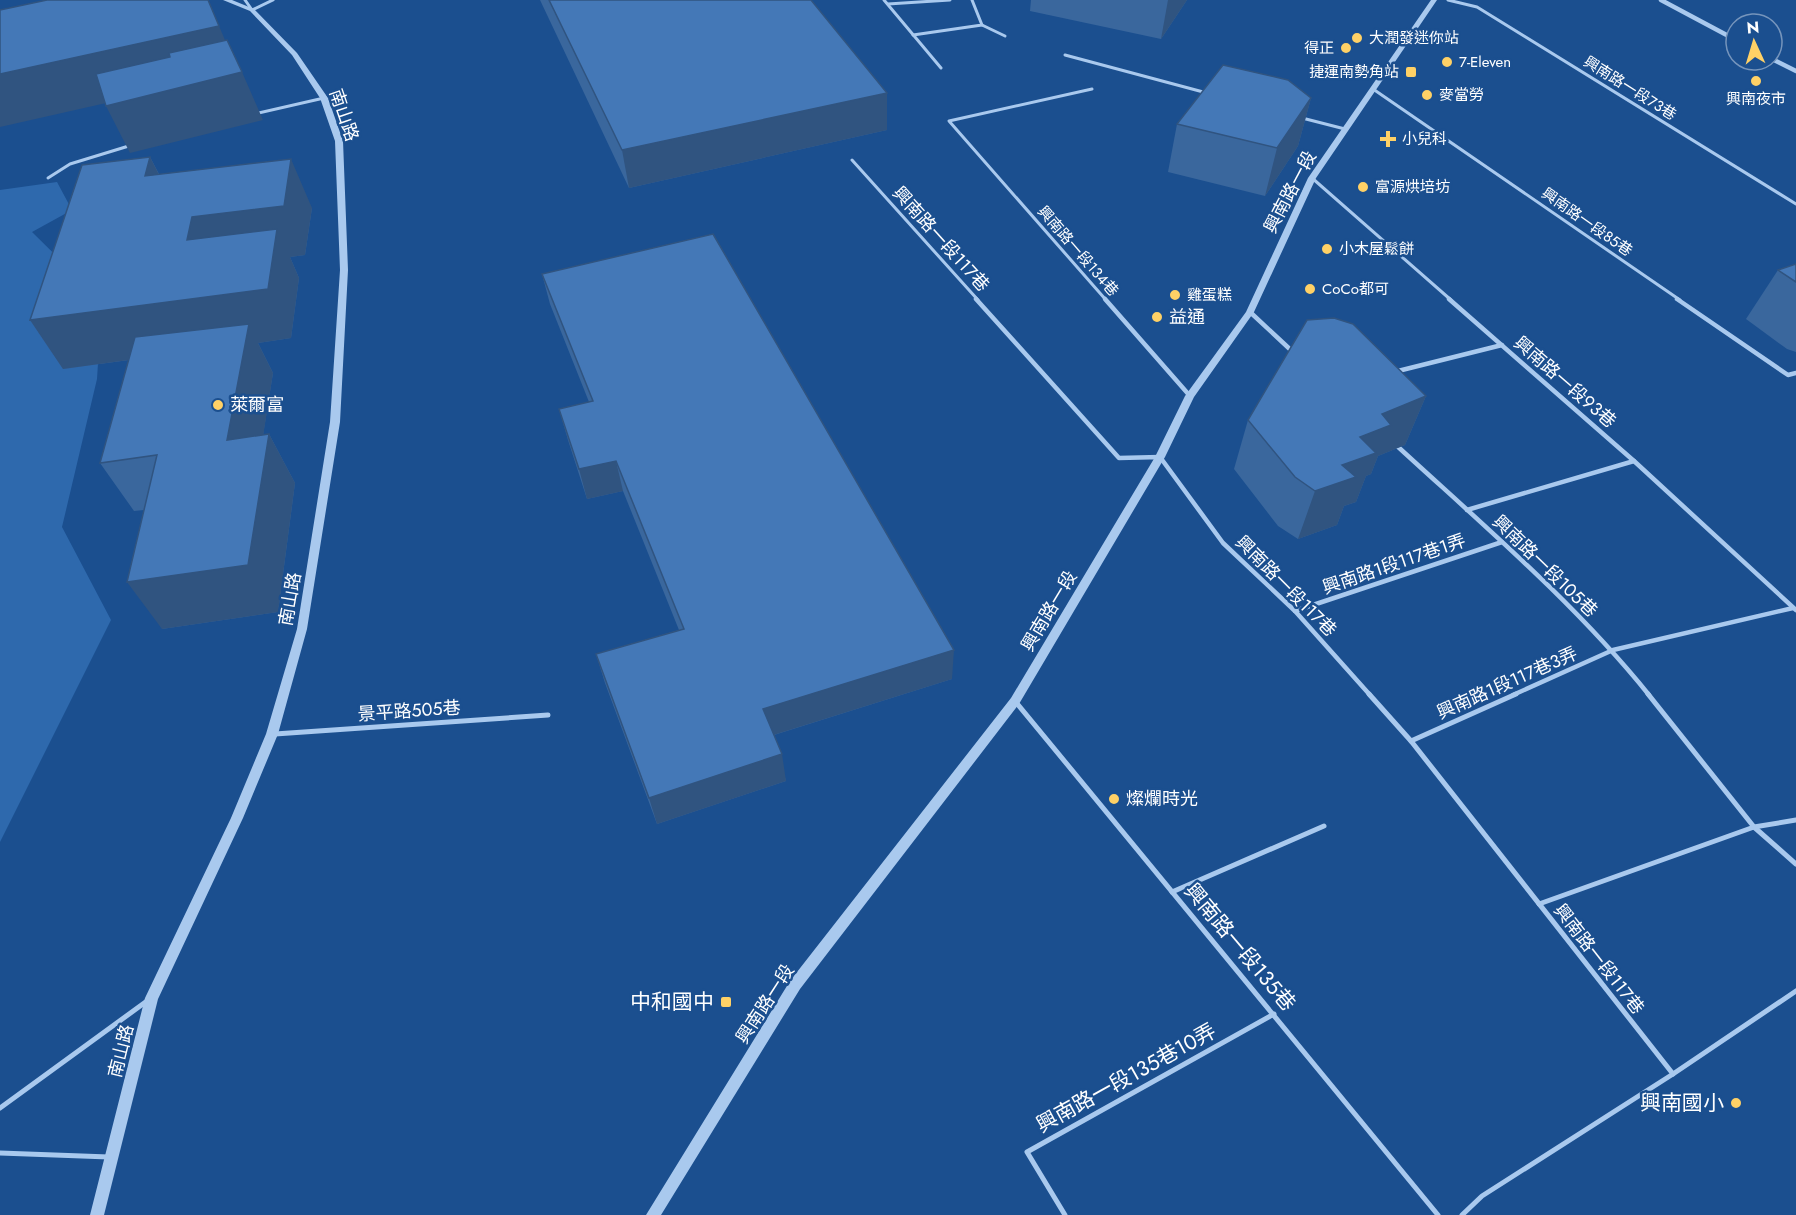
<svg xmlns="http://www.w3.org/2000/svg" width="1796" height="1215" font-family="Jost,'Noto Sans TC',sans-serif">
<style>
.green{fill:#2e69ad}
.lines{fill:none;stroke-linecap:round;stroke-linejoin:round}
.service-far2{stroke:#a9c9ee;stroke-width:3}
.service-far1{stroke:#a9c9ee;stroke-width:4.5}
.service{stroke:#a9c9ee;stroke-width:5}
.minor{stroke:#a9c9ee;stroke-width:4.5}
.tertiary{fill:#a9c9ee;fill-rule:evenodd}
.wall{fill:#3a679d}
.shaded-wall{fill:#305480}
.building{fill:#4478b7;stroke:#305480;stroke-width:1.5}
.poi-dot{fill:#ffd166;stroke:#1b4f8f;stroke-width:2}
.labels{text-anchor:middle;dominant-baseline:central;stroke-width:5;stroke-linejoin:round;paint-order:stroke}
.far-poi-label{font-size:15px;fill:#fff;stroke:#1b4f8f;text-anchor:start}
.far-street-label{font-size:15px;fill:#fff;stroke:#1b4f8f}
.street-label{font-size:18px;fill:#fff;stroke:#1b4f8f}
.poi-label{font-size:18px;fill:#fff;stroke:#1b4f8f;text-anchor:start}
.near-street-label{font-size:21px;fill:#fff;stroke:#1b4f8f}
.near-poi-label{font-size:21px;fill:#fff;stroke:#1b4f8f;text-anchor:end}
</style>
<rect width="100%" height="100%" fill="#1b4f8f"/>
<path class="green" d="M57,182l15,28 -40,22 70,69 -5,78 -35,148 49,93 -111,222v-652z"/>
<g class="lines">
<g class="service-far2">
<path d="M245,0l7,10 21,-10"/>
<path d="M884,0l57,68"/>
<path d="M1448,0l29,7 319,197"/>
<path d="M888,4l62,-4"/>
<path d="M982,25l23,11"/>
<path d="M913,35l69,-10 -10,-25"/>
<path d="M1065,55l142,38"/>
<path d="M1092,89l-143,32 157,179"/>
<path d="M1373,89l307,211"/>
<path d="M254,114l70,-16"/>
<path d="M1302,118l43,11"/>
<path d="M852,160l126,140"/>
<path d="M48,178l22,-14 62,-19"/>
<path d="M1312,178l139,122"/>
</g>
<g class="service-far1">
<path d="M976,299l143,159 41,-1 63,86 72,68 75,84"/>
<path d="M1105,299l85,97"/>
<path d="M1449,299l185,162 162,149"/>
<path d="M1677,299l111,76 8,-2"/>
<path d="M1250,312l44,41"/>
<path d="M1394,372l108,-27"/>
<path d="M1396,445c87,80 179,158 253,250"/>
<path d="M1467,510l167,-49"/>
<path d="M1295,611l207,-69"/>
<path d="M1513,695l100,-45 180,-42"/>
</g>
<g class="service">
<path d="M1369,694l42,47 262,333"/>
<path d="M1648,694l106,133 42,37"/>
<path d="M1015,701l423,514"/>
<path d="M275,734l273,-19"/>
<path d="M1411,741l105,-47"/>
<path d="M1172,892l152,-66"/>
<path d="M1539,904l215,-77 42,-7"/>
<path d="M0,1108l147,-107"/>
<path d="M0,1153l109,4"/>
<path d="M1065,1215l-38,-63 247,-138"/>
<path d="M1462,1215l20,-19 191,-122 123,-83"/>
</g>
<g class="minor">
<path d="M1661,0l75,40"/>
<path d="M1772,59l24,12"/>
</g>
<g class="tertiary">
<path d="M223,0h9l22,9 43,44 31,45 15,43 5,129 -8,152 -33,207 -29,105 -35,84 -85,181 -54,216h-14l55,-217 86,-180 35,-84 31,-105 33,-207 10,-152 -5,-129 -15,-43 -28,-43 -42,-44z"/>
<path d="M1431,0h6l-121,178 -62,134 -60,85 -29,60 -146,247 -219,285 -139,226h-15l144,-234 221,-283 144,-241 30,-61 61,-84 62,-134z"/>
</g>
</g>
<g class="wall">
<path d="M540,0h271l76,93v37l-258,58z"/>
<path d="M1031,0h156l-26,39 -131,-28z"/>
<path d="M1311,98l-13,48 -33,50 -97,-24 9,-48z"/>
<path d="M150,157l9,17 153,34 -7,47 -15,2 9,21 -8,60 -33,5 15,30 -10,62 6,-1 26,49 -17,129 -116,17 -18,-119 -10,1 -34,-48 29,-103 -66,9 -33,-49z"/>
<path d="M1796,264v88l-9,-3 -41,-30 32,-49z"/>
<path d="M542,274l410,405 -178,56 12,46 -129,43 -52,-141 -9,-29 83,-24 -56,-139 -36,8 -19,-59 -9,-31 30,-7 -39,-98z"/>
<path d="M1426,396l-21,49 -27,11 -7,18 -5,2 -10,26 -12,4 -7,19 -39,14 -20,-13 -44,-57 14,-49z"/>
</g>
<g class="shaded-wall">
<path d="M208,0l31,73 -239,54v-53z"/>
<path d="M1168,0h19l-26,39z"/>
<path d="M242,72l21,48 -133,33 -24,-47z"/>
<path d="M887,93v37l-258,58 -7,-38z"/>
<path d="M1311,98l-13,48 -33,50 12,-48z"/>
<path d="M150,157l25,49 -30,-30z"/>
<path d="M291,159l21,49 -7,47 -15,2 9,21 -8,60 -33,5 15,30 -18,115 -28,-48 18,-96 -182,25 -33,-49 157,-80 5,-23z"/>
<path d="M1426,396l-21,49 -27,11 -7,18 -5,2 -10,26 -12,4 -7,19 -39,14 17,-48 45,-54 22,-23z"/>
<path d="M269,434l26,49 -17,129 -116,17 -35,-47z"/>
<path d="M616,461l7,30 -36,8 -8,-30z"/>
<path d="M954,650l-2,29 -185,58 -4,-28z"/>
<path d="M782,754l4,27 -129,43 -8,-26z"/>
</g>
<g class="building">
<path d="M47,0h161l11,26 -219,48v-64z"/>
<path d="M549,0h262l76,93 -265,57z"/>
<path d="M227,40l15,32 -136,34 -10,-32 74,-17 -1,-4z"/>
<path d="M1223,65l65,15 23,18 -34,50 -100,-24z"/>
<path d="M150,157l-5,19 146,-17 -7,47 -92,11 -5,23 90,-11 -9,60 -238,31 52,-155z"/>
<path d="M713,234l241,416 -191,59 19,45 -133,44 -53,-144 88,-25 -68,-168 -37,8 -20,-60 34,-8 -51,-127z"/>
<path d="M1796,264v18l-18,-12z"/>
<path d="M1334,318l19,6 73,72 -44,18 9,11 -31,12 16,16 -34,12 14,12 -41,14 -20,-14 -47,-57 59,-100z"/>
<path d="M249,324l-22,116 42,-6 -21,131 -121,17 30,-127 -57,8 35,-126z"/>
</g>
<g class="poi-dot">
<circle cx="1357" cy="38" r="6"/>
<circle cx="1346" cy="48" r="6"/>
<circle cx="1447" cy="62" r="6"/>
<rect x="1405" y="66" width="12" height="12" rx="3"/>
<circle cx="1756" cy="81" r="6"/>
<circle cx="1427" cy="95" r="6"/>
<path d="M1385 130h6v6h6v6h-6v6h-6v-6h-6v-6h6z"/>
<circle cx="1363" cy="187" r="6"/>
<circle cx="1327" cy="249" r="6"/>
<circle cx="1310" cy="289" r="6"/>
<circle cx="1175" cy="295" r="6"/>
<circle cx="1157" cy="317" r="6"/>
<circle cx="218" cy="405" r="6"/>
<circle cx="1114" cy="799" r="6"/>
<rect x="720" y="996" width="12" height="12" rx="3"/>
<circle cx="1736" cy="1103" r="6"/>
</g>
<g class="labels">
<g class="far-poi-label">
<text x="1369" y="38">大潤發迷你站</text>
<text x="1334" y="48" text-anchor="end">得正</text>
<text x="1459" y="62">7-Eleven</text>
<text x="1399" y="72" text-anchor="end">捷運南勢角站</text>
<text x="1439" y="95">麥當勞</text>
<text x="1756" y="99" text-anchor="middle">興南夜市</text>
<text x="1402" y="139">小兒科</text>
<text x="1375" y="187">富源烘培坊</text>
<text x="1339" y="249">小木屋鬆餅</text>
<text x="1322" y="289">CoCo都可</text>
<text x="1187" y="295">雞蛋糕</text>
</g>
<g class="far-street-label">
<text transform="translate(1630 88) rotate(32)">興南路一段73巷</text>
<text transform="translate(1587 222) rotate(35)">興南路一段85巷</text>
<text transform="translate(1078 251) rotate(49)">興南路一段134巷</text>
</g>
<g class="street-label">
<text transform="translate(344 115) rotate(71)">南山路</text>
<text transform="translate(1290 192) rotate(-62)">興南路一段</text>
<text transform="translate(941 239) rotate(48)">興南路一段117巷</text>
<text transform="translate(1565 382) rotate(41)">興南路一段93巷</text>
<text transform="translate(1394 564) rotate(-19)">興南路1段117巷1弄</text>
<text transform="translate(1545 566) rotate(44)">興南路一段105巷</text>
<text transform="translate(1286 586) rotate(45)">興南路一段117巷</text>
<text transform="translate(290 599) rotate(-80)">南山路</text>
<text transform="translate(1049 611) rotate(-59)">興南路一段</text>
<text transform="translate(1507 683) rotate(-24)">興南路1段117巷3弄</text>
<text transform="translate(409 711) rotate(-4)">景平路505巷</text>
<text transform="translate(1599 959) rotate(52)">興南路一段117巷</text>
<text transform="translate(765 1004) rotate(-57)">興南路一段</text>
<text transform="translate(121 1051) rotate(-76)">南山路</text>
</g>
<g class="poi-label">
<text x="1169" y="317">益通</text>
<text x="230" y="405">萊爾富</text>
<text x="1126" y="799">燦爛時光</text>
</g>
<g class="near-street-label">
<text transform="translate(1240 947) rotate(50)">興南路一段135巷</text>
<text transform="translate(1126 1078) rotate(-29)">興南路一段135巷10弄</text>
</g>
<g class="near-poi-label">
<text x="714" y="1002">中和國中</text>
<text x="1724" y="1103">興南國小</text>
</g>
</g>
<g transform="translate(1754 42) rotate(356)"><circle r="28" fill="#1b4f8f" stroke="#7695bc" stroke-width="1.5"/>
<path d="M0-4.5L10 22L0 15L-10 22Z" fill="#ffd166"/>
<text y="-9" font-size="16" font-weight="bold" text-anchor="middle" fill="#ffffff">N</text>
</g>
</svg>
